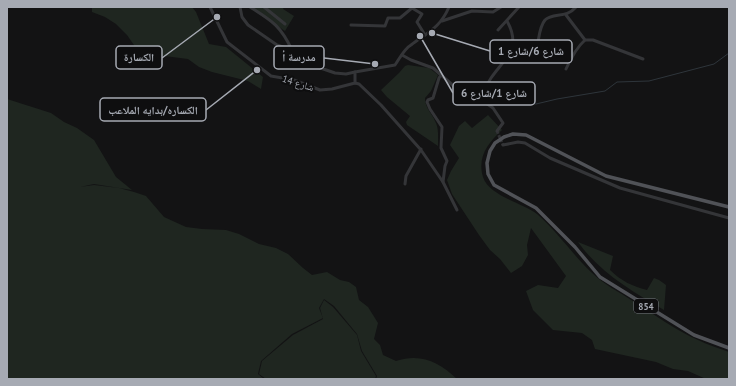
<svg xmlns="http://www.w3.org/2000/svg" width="736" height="386" font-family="'PT Sans','Noto Naskh Arabic',sans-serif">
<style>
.green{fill:#1f2620}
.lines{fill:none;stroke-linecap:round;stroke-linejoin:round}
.stream{stroke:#2e353b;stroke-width:1}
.minor-tunnel{stroke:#303134;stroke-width:3;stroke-dasharray:3 1.5;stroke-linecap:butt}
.minor{stroke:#343538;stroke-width:3}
.major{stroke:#505257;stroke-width:3.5}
.labels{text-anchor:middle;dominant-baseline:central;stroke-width:4;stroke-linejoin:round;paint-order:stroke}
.shield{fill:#0e0e0f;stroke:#787b82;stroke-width:1}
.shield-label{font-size:9px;font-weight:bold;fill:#a6aab3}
.street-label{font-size:10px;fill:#a6aab3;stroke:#0e0e0f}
.leader{fill:none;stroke:#a6aab3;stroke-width:1.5}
.callout-dot{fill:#a6aab3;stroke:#0e0e0f;stroke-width:1.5}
.callout{fill:#0e0e0f;stroke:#a6aab3;stroke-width:1.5}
.callout-label{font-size:11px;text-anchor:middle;font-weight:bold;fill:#a6aab3}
</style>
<rect width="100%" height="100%" fill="#131314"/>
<g class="green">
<path d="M92,7h100l4,5 13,32 17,3 37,30 -2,12 -13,-8 -36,-9 -13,-5 -11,-8 -39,-5 -13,-6 -9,-13 -11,-11 -11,-7 -13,-5z"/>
<path d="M248,7h36l-1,2 11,7 -9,15z"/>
<path d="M408,65l21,3 9,7 -7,16 -6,7c0,10 6,14 10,23 4,7 3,16 3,25l-31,-21 -1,-3 4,-6 -23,-19 -6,-7 18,-17 6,-7z"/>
<path d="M7,99l44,14 13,9 13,6 17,12 22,37 16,13 -38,-6 -14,3 14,-2 25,3 15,4 12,4 18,21 22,10 16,2 24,1 13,4 20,10 17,4 12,6 15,14 9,7 15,-3 13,8 9,2 7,5 3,13 9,7 10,16 -4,16 6,6 3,10 13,6c25,-8 43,1 61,18h-81l1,-3 -15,-25 -5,-17 -23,-28 -10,-7 -5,9 4,10 -31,16 -31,27 -3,13 6,5h-257z"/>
<path d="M488,115l14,15c-14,13 -25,27 -19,47 6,19 40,26 54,37 20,17 35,40 54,58 12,12 28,20 42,29 21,13 42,29 65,39 10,5 21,8 31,12v27h-23l-18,-8 -15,-2 -17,-7 -61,-13 -3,-9 -10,-7 -29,-3 -20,-20 -7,-19 12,-6 20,3 8,-12 -35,-48 -4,17 1,10 -6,11 -11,7 -11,-14 -10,-9 -11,-15 -27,-41 -5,-14 4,-9 8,-13 -9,-13 9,-19 6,-5 7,7z"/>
<path d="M578,242l35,14 -3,14c11,11 22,16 37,20l7,-12 5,2 7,5 -2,25c-32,-19 -64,-37 -86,-68z"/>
<path d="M324,300l9,7 24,28 4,16 15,25 -1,3h-109l-7,-5 3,-13 31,-26 30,-16 -3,-11z"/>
</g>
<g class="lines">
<path class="stream" d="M517,101l11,1 8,2 21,-5 48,-8 12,-9 32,-1 65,-17 15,-11"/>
<path class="minor-tunnel" d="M497,131l6,14"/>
<g class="minor">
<path d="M210,7l17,35 44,34 23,4 26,10 12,-1 23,-6v-11l40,-7c5,-7 9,-16 16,-20 17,-13 29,-17 38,-38"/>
<path d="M240,7l2,10 6,8 29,20 12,4 11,12 35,12 11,1 9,-2"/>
<path d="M250,7c22,14 30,18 42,43"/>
<path d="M264,7l21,17"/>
<path d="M566,15l19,25h8l50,19"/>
<path d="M442,21l30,-10 21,1 8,-5"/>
<path d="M351,25l34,1 3,-8h12l12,-10 10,6 -5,8 8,13"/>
<path d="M498,30l21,-23"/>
<path d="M513,44l6,6c1,7 5,9 12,9 10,-10 5,-28 14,-39 8,-8 21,-1 31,-13"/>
<path d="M402,55l9,5 22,8 23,20 14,8 13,5 10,7 10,15 -6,8"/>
<path d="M566,69c5,-11 10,-21 19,-29"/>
<path d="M441,75l-2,3 -6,20 -5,2 -1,2 3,7 12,18 -1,21 6,13 -2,5 -2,16"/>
<path d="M355,83l4,1 22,21 40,45 22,32 14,28"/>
<path d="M483,101c2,-8 3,-16 8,-23 14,-20 31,-30 16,-57"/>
<path d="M503,145l15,-3 7,1 25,15 70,30 109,30"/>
<path d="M405,184l1,-8 15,-27"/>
</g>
<path class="major" d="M729,207l-123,-31 -80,-41 -13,-1 -9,3 -9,6 -5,8 -3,12 1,11 6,11 42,23 39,39 25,30 94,58 35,13"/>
</g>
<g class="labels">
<rect class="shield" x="634" y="299" width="24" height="14" rx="3"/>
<g class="shield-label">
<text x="646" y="306">854</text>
</g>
<g class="street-label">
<text transform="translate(298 83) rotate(17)">شارع 14</text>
</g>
</g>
<path class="leader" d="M432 33L490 51M217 17L162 58M375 64L324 58M420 36L453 93M257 70L206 110"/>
<g class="callout-dot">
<circle cx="432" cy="33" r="4"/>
<circle cx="217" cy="17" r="4"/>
<circle cx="375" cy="64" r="4"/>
<circle cx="420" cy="36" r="4"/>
<circle cx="257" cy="70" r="4"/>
</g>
<g class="callout">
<rect x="490" y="40" width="82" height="23" rx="4"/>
<rect x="116" y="46" width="46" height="23" rx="4"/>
<rect x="274" y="46" width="50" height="23" rx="4"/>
<rect x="453" y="82" width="82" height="23" rx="4"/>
<rect x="100" y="98" width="106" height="23" rx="4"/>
</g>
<g class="callout-label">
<text x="531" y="55">شارع 6/شارع 1</text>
<text x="139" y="61">الكسارة</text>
<text x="299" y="61">مدرسة أ</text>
<text x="494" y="97">شارع 1/شارع 6</text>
<text x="153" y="114">الكساره/بدايه الملاعب</text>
</g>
<rect width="736" height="386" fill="none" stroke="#a6aab3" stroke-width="16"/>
</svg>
